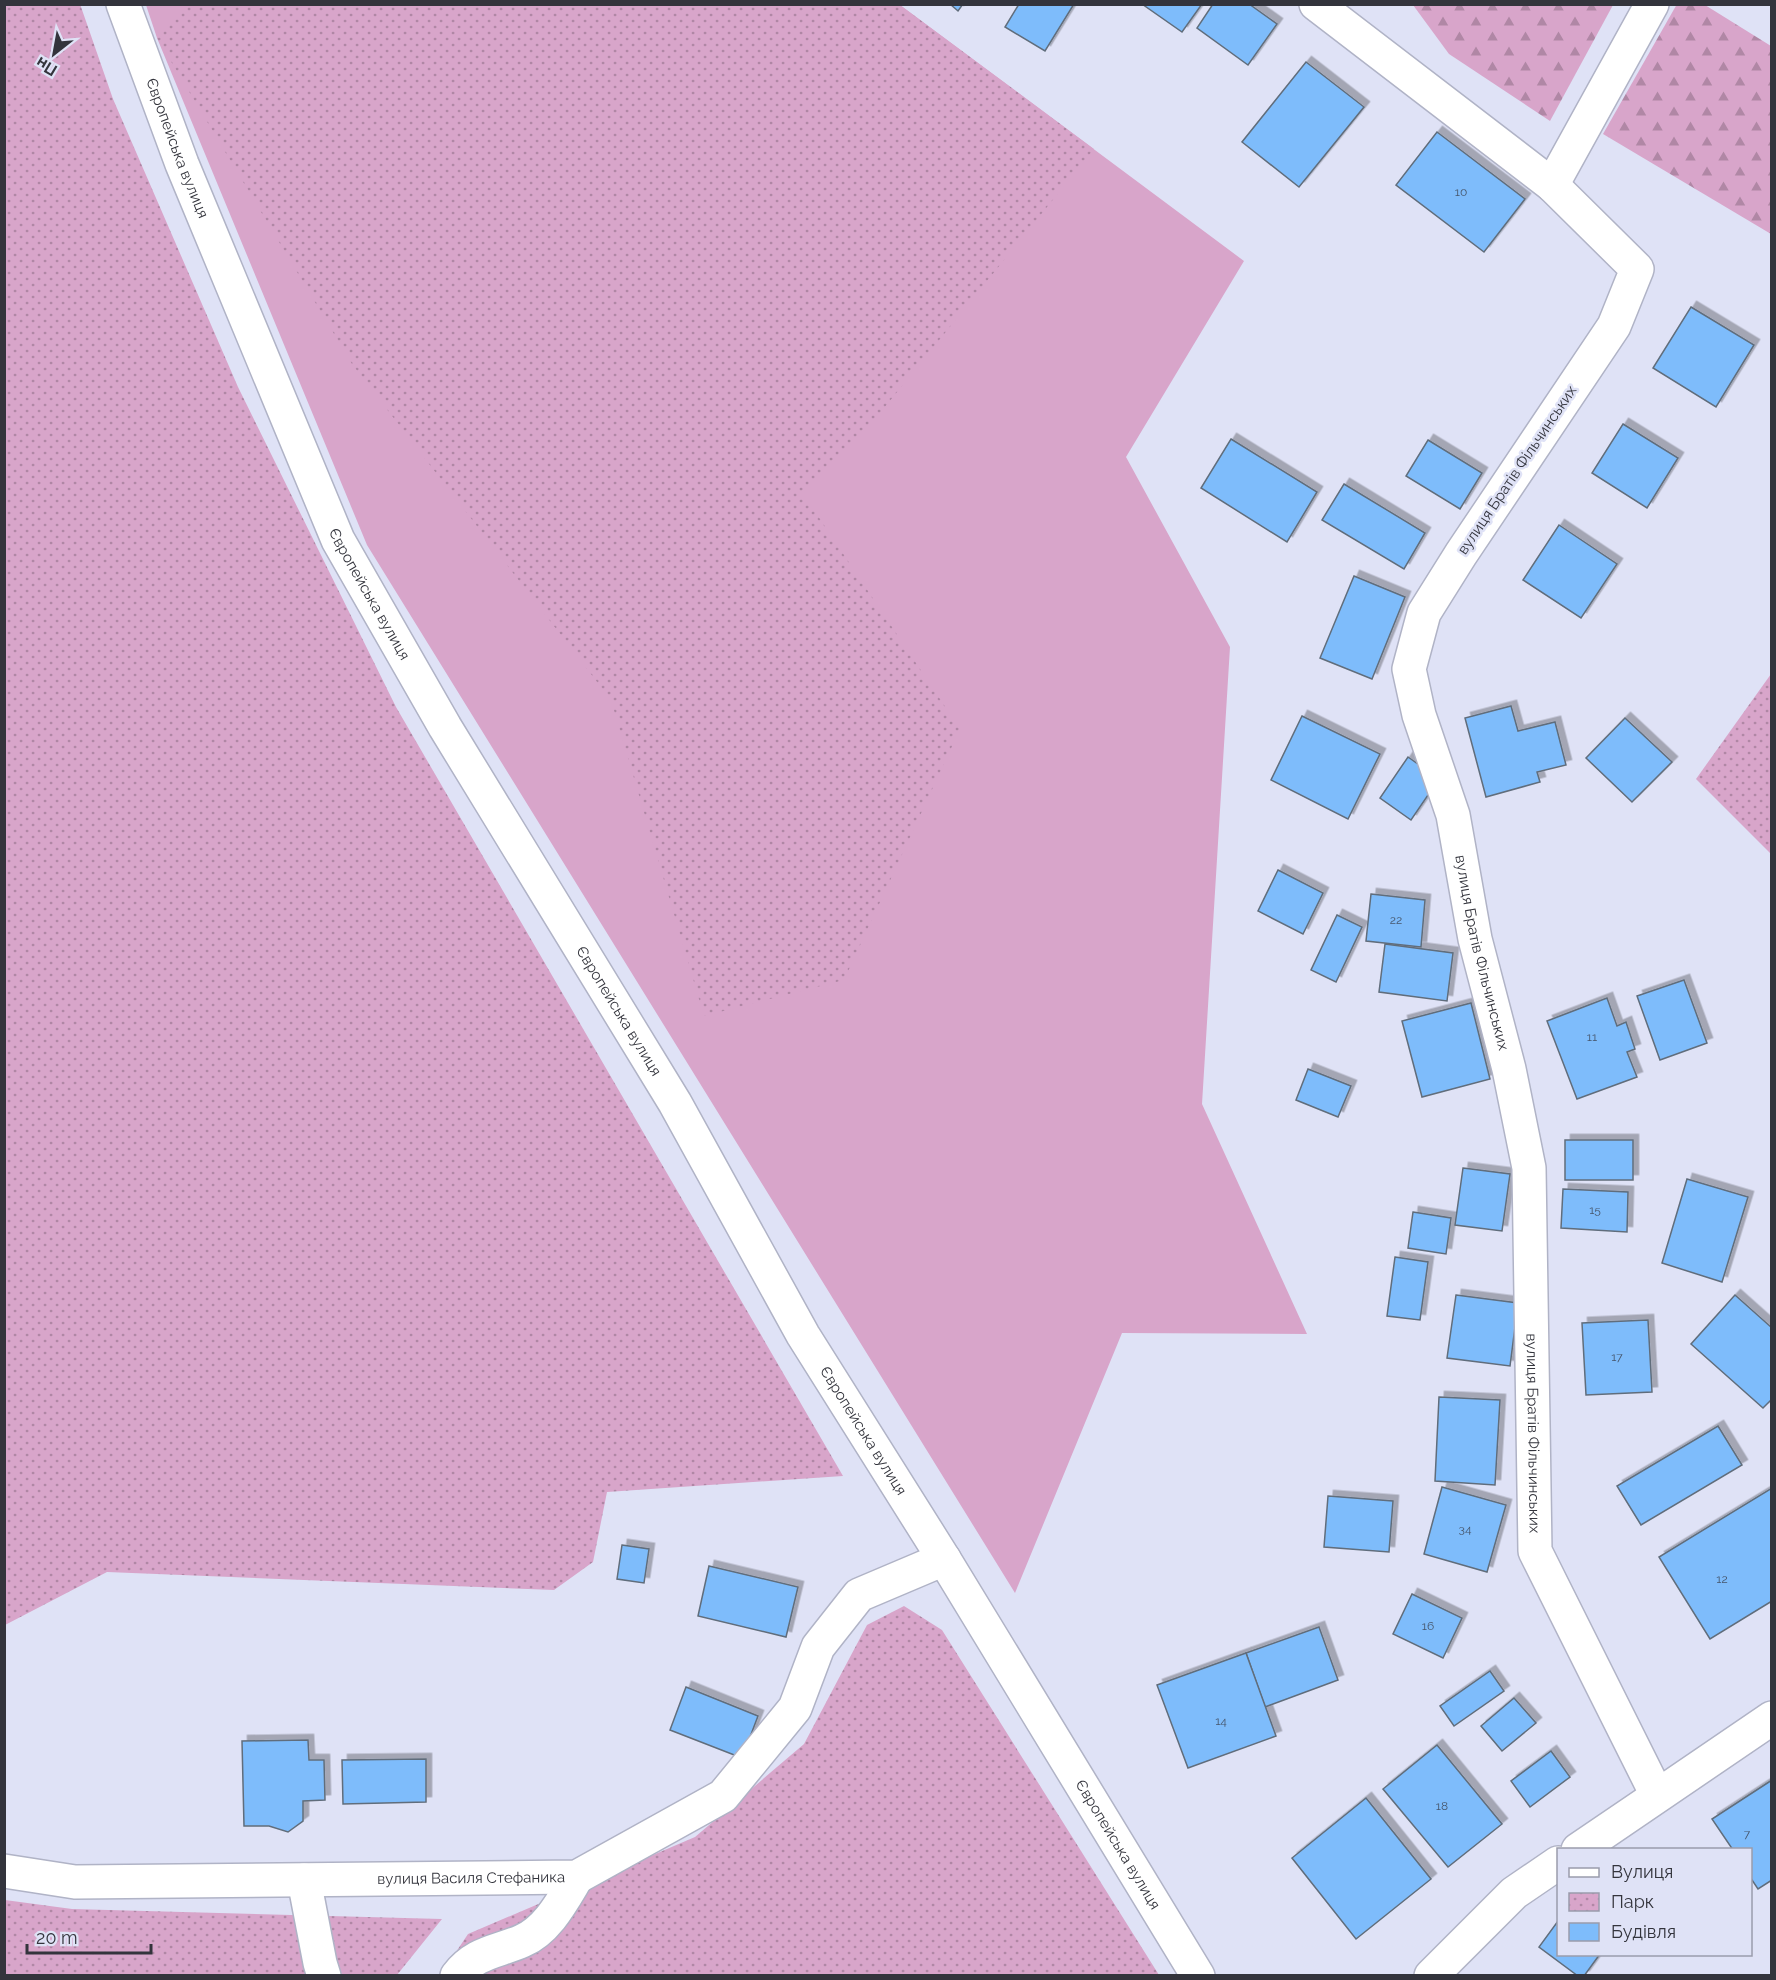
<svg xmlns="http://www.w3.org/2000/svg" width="1776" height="1980" font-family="Raleway,sans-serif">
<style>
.grass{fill:#d8a5ca}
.forest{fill:url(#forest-firs)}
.park{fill:url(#park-dots)}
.building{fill:#7ebcfb;stroke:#606d7b;stroke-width:1.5;filter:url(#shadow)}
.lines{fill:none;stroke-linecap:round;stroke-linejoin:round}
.minor-casing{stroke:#b0b3c6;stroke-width:36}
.minor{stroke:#fff;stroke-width:33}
.labels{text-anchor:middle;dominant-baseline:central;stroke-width:5;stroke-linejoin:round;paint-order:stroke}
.number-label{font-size:12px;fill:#46566c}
.street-label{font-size:15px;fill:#33343c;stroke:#dfe2f6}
</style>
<defs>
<pattern id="forest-firs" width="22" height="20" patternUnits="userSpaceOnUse" patternTransform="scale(1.5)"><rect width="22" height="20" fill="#d8a5ca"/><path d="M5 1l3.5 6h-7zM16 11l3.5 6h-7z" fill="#b087a5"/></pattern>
<pattern id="park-dots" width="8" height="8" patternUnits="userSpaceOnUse" patternTransform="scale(1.5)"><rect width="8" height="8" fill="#d8a5ca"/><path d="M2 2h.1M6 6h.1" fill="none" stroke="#b087a5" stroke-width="1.8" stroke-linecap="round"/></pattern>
<filter id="shadow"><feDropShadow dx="5.5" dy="-5.5" stdDeviation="0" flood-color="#0004"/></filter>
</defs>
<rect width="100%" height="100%" fill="#dfe2f6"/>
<path class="grass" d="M146,5h754l344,256 -118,196 104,190 -28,457 105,230 -185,-1 -107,260 -648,-1048 -210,-507z"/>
<g class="forest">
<path d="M1677,4l28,1 66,41v188l-168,-100z"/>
<path d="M1413,5h200l-63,116 -101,-67z"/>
</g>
<g class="park">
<path d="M80,4l33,95 125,288 158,320 447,769 -236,16 -14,70 -39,28 -447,-18 -102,53 -1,-1620z"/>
<path d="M185,4l715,1 194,144 -218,269 -72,77 156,234 -116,251 -140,36 -93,-316 -259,-336 -195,-326z"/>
<path d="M1771,674v180l-75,-75z"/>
<path d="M904,1606l38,24 217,345 -719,1 28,-42 227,-97 109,-93 63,-119z"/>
<path d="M5,1900l67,9 370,10 -45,56 -392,1z"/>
</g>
<g class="building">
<path d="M950,4h13l-5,7z"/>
<path d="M1019,4h55l-29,47 -40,-24z"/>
<path d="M1142,4h60l-20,28z"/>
<path d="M1213,4h36l28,20 -29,41 -51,-37z"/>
<path d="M1306,62l58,45 -65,80 -57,-45z"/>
<path d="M1437,132l88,67 -41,53 -88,-67z"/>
<path d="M1691,307l63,38 -38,62 -63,-39z"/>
<path d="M1623,424l55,34 -31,50 -55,-35z"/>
<path d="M1231,439l86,53 -30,50 -86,-54z"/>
<path d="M1428,440l54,33 -22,36 -54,-33z"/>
<path d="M1344,484l81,49 -21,36 -82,-49z"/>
<path d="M1559,525l58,39 -36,54 -58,-38z"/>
<path d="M1354,576l51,21 -33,82 -52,-21z"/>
<path d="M1511,706l7,25 37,-9 11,43 -29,7 3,10 -54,15 -21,-79z"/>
<path d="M1302,716l78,38 -32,65 -77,-39z"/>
<path d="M1625,718l47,44 -40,40 -46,-44z"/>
<path d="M1408,757l31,22 -28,41 -31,-22z"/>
<path d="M1278,870l45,23 -20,41 -45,-23z"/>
<path d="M1371,894l54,6 -4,47 -55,-6z"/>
<path d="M1337,915l25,12 -26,55 -25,-12z"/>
<path d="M1385,944l68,9 -6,48 -68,-9z"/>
<path d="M1684,980l23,63 -47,17 -23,-64z"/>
<path d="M1607,998l10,28 9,-4 9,27 -8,3 10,25 -60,22 -30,-78z"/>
<path d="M1471,1003l19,76 -68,18 -20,-76z"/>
<path d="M1308,1069l43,17 -13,31 -42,-17z"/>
<rect x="1565" y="1140" width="68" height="40"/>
<path d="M1463,1168l47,6 -8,57 -47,-6z"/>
<path d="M1687,1179l61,18 -26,85 -60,-19z"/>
<path d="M1563,1189l65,3 -1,40 -66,-4z"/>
<path d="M1413,1212l38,6 -5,36 -38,-6z"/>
<path d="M1395,1257l33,5 -8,58 -33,-4z"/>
<path d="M1456,1295l62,8 -8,63 -63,-8z"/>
<path d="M1735,1295l37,33v71l-9,9 -72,-64z"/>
<path d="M1648,1320l4,72 -66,3 -4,-72z"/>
<path d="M1439,1397l61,3 -5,85 -60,-4z"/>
<path d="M1718,1426l24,39 -101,60 -24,-39z"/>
<path d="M1442,1487l64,18 -19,67 -63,-18z"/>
<path d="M1772,1488v113l-62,38 -51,-82z"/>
<path d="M1328,1496l65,5 -4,51 -65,-5z"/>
<path d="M622,1545l27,4 -5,34 -27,-4z"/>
<path d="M709,1566l89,21 -12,50 -88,-21z"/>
<path d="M1412,1594l50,24 -19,40 -50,-24z"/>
<path d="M1319,1627l19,53 -73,27 -19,-54z"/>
<path d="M1246,1653l30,83 -88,32 -31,-83z"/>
<path d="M1490,1671l14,20 -50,35 -14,-20z"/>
<path d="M686,1687l72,29 -16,42 -72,-28z"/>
<path d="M1514,1698l22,25 -34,28 -21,-25z"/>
<path d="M308,1740l1,20h15l1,40 -22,1v20l-15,11 -19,-6h-25l-2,-85z"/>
<path d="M1437,1745l65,79 -54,43 -65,-78z"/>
<path d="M1551,1751l19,26 -40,30 -19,-26z"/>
<path d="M426,1759v43l-83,2 -1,-44z"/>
<path d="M1772,1780v100l-14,9 -8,-12v-27h-17l-21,-31z"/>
<path d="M1366,1798l65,81 -75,60 -64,-81z"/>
<path d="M1558,1921v33h42l-16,22h-6l-39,-29z"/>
</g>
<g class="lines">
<defs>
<g id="minor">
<path id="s1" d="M123,4l59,160 156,376 107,187 230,376 128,232 141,224 254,417"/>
<path id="s2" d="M1316,4l236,181 85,84 -23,57 -153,228 -37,59 -15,56 10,46 34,100 22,124 34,130 20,99 6,383 122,244"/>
<path d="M1552,185l100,-181"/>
<path d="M1578,1850l194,-132"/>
<path id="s3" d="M4,1871l71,11 502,-5 146,-81 72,-88 23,-61 41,-52 85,-36"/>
<path d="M304,1880l16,83 4,13"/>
<path d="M457,1976c18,-24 40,-24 65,-35 26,-11 41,-41 55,-64"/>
<path d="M1431,1976l83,-83 44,-30"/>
</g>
</defs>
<use href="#minor" class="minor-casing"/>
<use href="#minor" class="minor"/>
</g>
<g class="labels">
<g class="number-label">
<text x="1461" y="192">10</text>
<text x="1396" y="920">22</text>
<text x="1592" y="1037">11</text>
<text x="1595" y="1210">15</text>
<text x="1617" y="1357">17</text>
<text x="1465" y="1529">34</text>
<text x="1722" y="1579">12</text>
<text x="1428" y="1626">16</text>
<text x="1221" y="1721">14</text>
<text x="1442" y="1806">18</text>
<text x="1747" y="1834">7</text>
</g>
<g class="street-label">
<text stroke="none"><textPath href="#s1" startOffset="154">Європейська вулиця</textPath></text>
<text transform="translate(1517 470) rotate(-56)">вулиця Братів Фільчинських</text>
<text stroke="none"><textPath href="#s1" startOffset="640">Європейська вулиця</textPath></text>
<text stroke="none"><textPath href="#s2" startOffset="1174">вулиця Братів Фільчинських</textPath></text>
<text stroke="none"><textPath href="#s1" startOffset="1126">Європейська вулиця</textPath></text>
<text stroke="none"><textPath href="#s1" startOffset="1612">Європейська вулиця</textPath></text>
<text stroke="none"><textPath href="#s2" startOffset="1660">вулиця Братів Фільчинських</textPath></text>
<text stroke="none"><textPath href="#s1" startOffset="2098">Європейська вулиця</textPath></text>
<text stroke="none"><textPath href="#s3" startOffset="468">вулиця Василя Стефаника</textPath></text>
</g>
</g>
<rect width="1776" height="1980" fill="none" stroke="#33343c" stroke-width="12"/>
<rect x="1557" y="1848" width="195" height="108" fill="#dfe2f6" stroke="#9a9cac" stroke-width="1.5"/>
<rect x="1569" y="1868" width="30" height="9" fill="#ffffff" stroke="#9a9cac" stroke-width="1.5"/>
<text x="1611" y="1878" font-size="18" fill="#33343c">Вулиця</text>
<rect x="1569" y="1893" width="30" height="18" fill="url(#park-dots)" stroke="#9a9cac" stroke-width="1.5"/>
<text x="1611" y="1908" font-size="18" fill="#33343c">Парк</text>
<rect x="1569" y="1923" width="30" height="18" fill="#7ebcfb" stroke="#9a9cac" stroke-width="1.5"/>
<text x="1611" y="1938" font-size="18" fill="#33343c">Будівля</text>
<g transform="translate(54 54) rotate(211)" stroke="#dfe2f6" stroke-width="4.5" paint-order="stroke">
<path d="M0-4.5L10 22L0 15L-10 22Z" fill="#33343c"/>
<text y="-9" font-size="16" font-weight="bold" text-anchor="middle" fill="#33343c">Пн</text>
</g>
<path d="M27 1944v9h124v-9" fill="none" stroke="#33343c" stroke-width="3"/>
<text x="36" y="1944" font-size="18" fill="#33343c" stroke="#dfe2f6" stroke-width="4.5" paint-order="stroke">20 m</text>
</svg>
